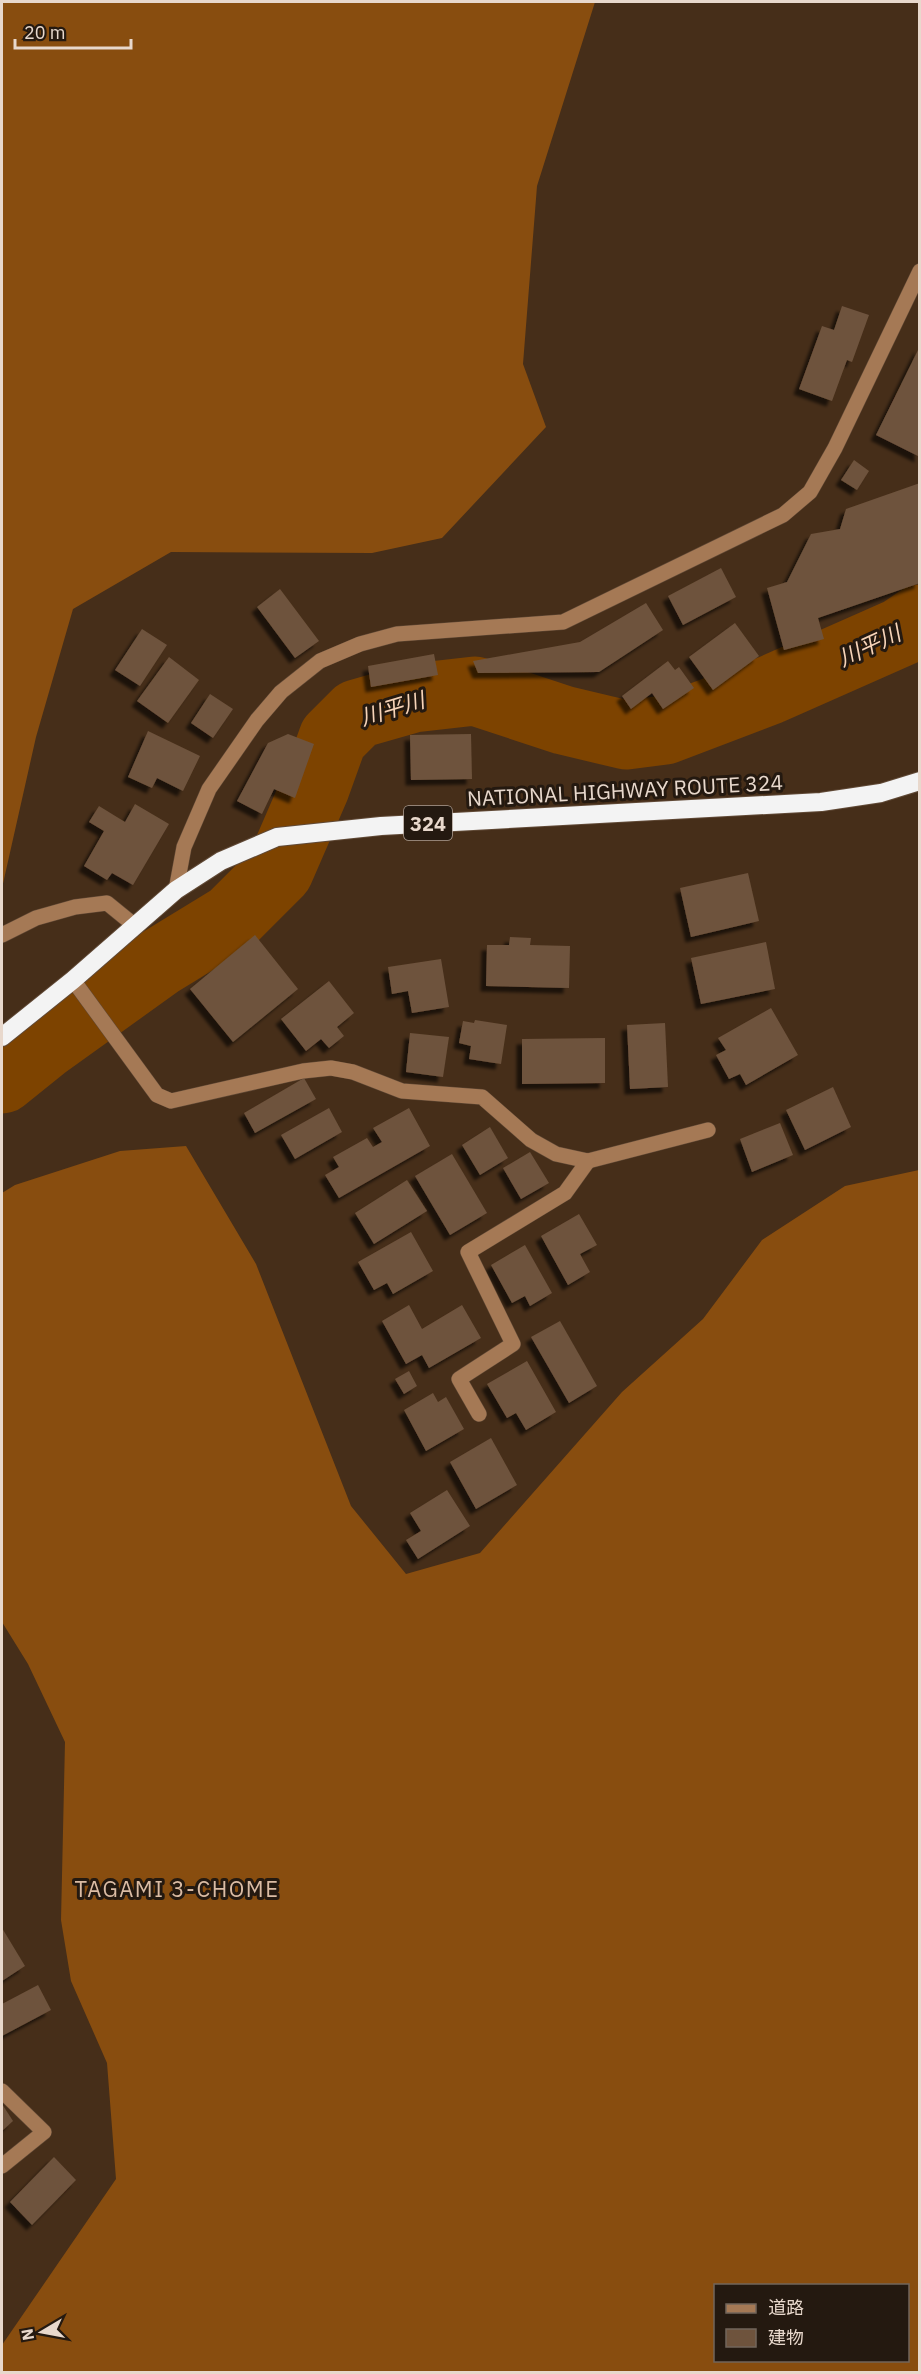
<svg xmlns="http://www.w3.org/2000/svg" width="921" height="2374" font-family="'IBM Plex Sans','Noto Sans JP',sans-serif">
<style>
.forest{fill:#884d0f;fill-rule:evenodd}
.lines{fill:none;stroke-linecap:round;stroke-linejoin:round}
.river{stroke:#7d4300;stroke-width:69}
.building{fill:#6e533d;filter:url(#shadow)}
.minor-casing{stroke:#604936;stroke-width:16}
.highway-casing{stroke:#604936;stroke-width:20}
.minor{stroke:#a57955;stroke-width:15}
.highway{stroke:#f3f3f3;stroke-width:18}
.labels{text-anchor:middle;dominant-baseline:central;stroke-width:6;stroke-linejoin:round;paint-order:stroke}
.shield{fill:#241910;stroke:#ad9f94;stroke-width:1.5}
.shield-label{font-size:20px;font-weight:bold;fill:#e8d8cc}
.street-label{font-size:21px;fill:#e8d8cc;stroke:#241910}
.water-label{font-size:22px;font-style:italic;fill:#f7d4b8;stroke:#241910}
.neighbourhood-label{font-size:22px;letter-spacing:1.5px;fill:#dbbca4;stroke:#241910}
</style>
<defs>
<filter id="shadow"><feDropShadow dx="-5.5" dy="5.5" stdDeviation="1.5" flood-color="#0009"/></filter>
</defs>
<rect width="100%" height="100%" fill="#462e19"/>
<g class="forest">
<path d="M2,2h593l-58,184 -14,178 23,63 -104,111 -70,15 -201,-1 -98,57 -37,128 -34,151z"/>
<path d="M186,1146l70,118 95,242 55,68 74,-21 142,-161 81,-73 59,-79 83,-54 74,-16v1202h-917v-27l114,-166 -9,-116 -36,-82 -10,-61 4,-178 -37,-78 -26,-42v-429l13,-8 105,-34zM716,2286h192v74h-192z"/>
</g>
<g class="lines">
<path class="river" d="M2,1079l41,-33 117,-84 72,-44 47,-47 36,-83 18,-50 24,-24 56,-16 62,-7 88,29 63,15 39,-5 105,-40 131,-58 19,-13"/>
</g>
<g class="building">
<path d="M842,306l27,9 -17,47 -5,-2 -15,41 -33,-12 23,-63 12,4z"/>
<path d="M920,346v111l-44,-22z"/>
<path d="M854,460l15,11 -12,19 -16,-10z"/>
<path d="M920,483v100l-102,35 6,21 -40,11 -17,-62 20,-6 24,-48 29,-5 6,-20z"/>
<path d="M721,568l15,29 -53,28 -15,-29z"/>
<path d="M280,589l39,52 -24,17 -38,-51z"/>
<path d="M646,603l17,27 -64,42 -121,1 -5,-12 107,-19z"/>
<path d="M735,623l24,33 -46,34 -24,-33z"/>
<path d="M142,629l25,16 -27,41 -25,-16z"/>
<path d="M434,654l4,21 -67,12 -3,-21z"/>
<path d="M169,657l30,23 -31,43 -31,-22z"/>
<path d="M668,661l7,9 4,-3 15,21 -31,21 -11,-16 -21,16 -9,-13z"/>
<path d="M210,694l23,15 -20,29 -22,-15z"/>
<path d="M148,731l52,25 -17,35 -26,-13 -5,10 -24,-11z"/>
<path d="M288,734l26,10 -19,54 -21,-9 -12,25 -25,-13 31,-58z"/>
<path d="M471,734l1,45 -61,1 -1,-45z"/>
<path d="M135,804l34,20 -36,61 -21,-12 -5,7 -23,-14 20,-35 -15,-9 10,-16 26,16z"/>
<path d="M748,873l11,48 -68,16 -11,-49z"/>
<path d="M255,935l43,54 -65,53 -43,-53z"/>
<path d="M510,937l21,1 -1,7 40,1 -1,42 -83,-2 1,-41h22z"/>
<path d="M766,942l9,47 -74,15 -10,-46z"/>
<path d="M441,959l8,48 -37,6 -4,-22 -16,3 -4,-27z"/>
<path d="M329,981l25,32 -17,14 7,9 -15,12 -8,-9 -15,12 -25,-32z"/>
<path d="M771,1008l27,47 -52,30 -6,-11 -11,5 -13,-24 10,-5 -8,-12z"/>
<path d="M475,1020l32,5 -6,39 -32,-5 2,-13 -12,-3 4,-22 11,2z"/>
<path d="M665,1023l3,64 -38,2 -3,-64z"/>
<path d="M410,1033l39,4 -6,40 -37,-5z"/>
<path d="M605,1038v45l-83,1v-45z"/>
<path d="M304,1078l12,21 -61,34 -11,-20z"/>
<path d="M833,1087l18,40 -46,23 -19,-40z"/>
<path d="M329,1108l13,24 -47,27 -14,-24z"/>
<path d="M409,1108l21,38 -91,52 -14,-23 14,-8 -6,-10 34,-19 6,9 9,-5 -9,-14z"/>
<path d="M780,1123l13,32 -41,17 -12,-33z"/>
<path d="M490,1127l18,31 -28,17 -18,-30z"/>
<path d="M530,1152l19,31 -28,16 -18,-31z"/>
<path d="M452,1154l35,59 -37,22 -35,-59z"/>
<path d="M407,1180l20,31 -53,33 -19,-31z"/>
<path d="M579,1214l18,31 -17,9 10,18 -22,13 -27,-49z"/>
<path d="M411,1232l22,39 -40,23 -6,-11 -13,7 -16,-28z"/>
<path d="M525,1245l27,48 -22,13 -5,-10 -13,7 -21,-38z"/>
<path d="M409,1305l13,24 40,-24 19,33 -52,30 -7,-13 -16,9 -24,-43z"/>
<path d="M560,1321l37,65 -28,17 -38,-66z"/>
<path d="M527,1361l29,51 -30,18 -10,-17 -9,5 -20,-34z"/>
<path d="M409,1371l8,15 -13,8 -9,-15z"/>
<path d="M433,1393l5,9 8,-5 18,32 -38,22 -22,-41z"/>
<path d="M491,1438l26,47 -41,24 -26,-47z"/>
<path d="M447,1490l23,36 -52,33 -12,-19 15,-9 -11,-18z"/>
<path d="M2,1928l23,38 -23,15z"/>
<path d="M38,1985l13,25 -49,26v-32z"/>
<path d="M2,2104l11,17 -11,10z"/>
<path d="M54,2157l22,23 -44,45 -22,-23z"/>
</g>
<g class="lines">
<defs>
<g id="minor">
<path d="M176,890l8,-43 25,-58 48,-69 24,-28 39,-31 40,-17 37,-10 166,-12 220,-107 27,-23 25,-44 85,-177"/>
<path d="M2,935l34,-17 39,-11 32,-4 27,22"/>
<path d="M73,980l84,115 14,6 132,-30 28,-3 22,4 49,19 80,6 49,43 25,14 32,7 120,-31"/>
<path d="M479,1414l-20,-35 54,-35 -45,-92 97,-59 23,-32"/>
<path d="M2,2091l42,41 -42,34"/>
</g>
<path id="highway" d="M2,1037l71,-57 103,-90 45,-29 56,-24 104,-11 440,-24 60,-9 39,-12"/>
</defs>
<use href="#minor" class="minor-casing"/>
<use href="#highway" class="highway-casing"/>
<use href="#minor" class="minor"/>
<use href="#highway" class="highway"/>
</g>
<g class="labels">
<rect class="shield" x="404" y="806" width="48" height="34" rx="4.5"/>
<g class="shield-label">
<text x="428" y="823">324</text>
</g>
<g class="street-label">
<text transform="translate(625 790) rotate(-3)">NATIONAL HIGHWAY ROUTE 324</text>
</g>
<g class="water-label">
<text transform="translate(869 645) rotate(-25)">川平川</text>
<text transform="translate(392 708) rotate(-17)">川平川</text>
</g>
<g class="neighbourhood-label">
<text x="177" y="1888">TAGAMI 3-CHOME</text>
</g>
</g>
<rect width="921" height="2374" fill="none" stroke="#e8d8cc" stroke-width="6"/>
<rect x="714" y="2284" width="195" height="78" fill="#241910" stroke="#72655b" stroke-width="1.5"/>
<rect x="726" y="2304" width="30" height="9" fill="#a57955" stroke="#72655b" stroke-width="1.5"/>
<text x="768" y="2314" font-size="18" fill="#e8d8cc">道路</text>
<rect x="726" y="2329" width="30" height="18" fill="#6e533d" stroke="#72655b" stroke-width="1.5"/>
<text x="768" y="2344" font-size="18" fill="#e8d8cc">建物</text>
<g transform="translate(42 2332) rotate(260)" stroke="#241910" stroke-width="4.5" paint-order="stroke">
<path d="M0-4.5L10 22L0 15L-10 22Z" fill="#e8d8cc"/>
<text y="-9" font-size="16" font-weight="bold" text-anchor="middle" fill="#e8d8cc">N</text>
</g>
<path d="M15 39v9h116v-9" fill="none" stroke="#e8d8cc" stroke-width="3"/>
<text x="24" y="39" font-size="18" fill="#e8d8cc" stroke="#241910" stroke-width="4.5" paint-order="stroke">20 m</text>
</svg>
